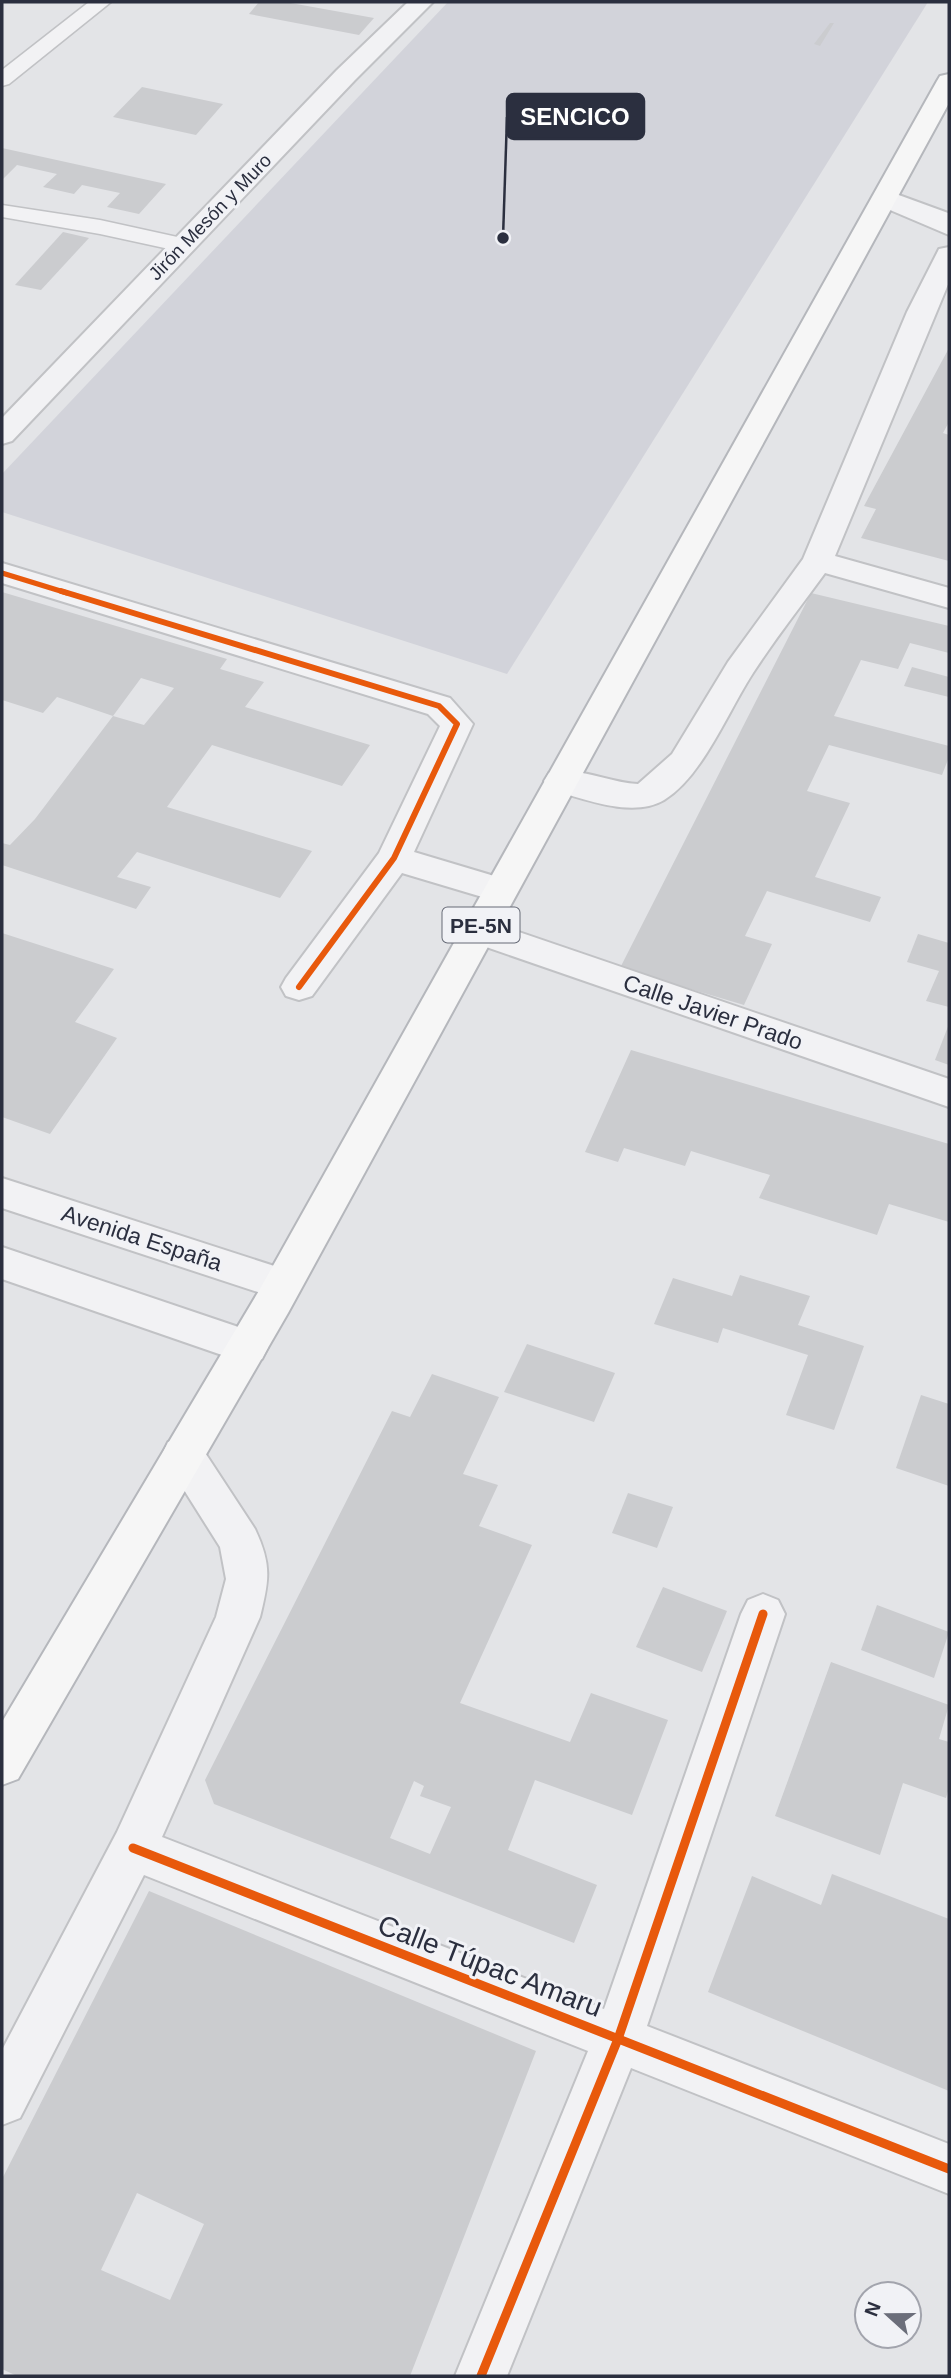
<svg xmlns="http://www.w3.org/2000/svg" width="951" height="2378" font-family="Helvetica,sans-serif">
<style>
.built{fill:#d2d3da}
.building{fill:#cbcccf;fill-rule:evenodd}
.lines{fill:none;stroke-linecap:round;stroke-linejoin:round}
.service-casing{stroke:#c1c2c5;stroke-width:3}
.minor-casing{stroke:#c1c2c5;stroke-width:4}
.trunk-casing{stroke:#b5b7bc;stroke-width:4}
.service{fill:#f2f2f4;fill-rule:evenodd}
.minor{fill:#f2f2f4;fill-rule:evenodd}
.trunk{fill:#f6f6f6;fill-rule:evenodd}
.cycleway-far2-casing{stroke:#f1f2f6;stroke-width:9}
.cycleway-far1-casing{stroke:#f1f2f6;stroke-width:10}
.cycleway-casing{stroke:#f1f2f6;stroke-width:13}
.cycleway-far2{stroke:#e8590c;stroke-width:5}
.cycleway-far1{stroke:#e8590c;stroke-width:6}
.cycleway{stroke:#e8590c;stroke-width:9}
.labels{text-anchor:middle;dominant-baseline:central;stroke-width:6;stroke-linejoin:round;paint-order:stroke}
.far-street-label{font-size:19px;fill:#2b2f3f;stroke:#f1f2f6}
.shield{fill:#f1f2f6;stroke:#666a76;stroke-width:2}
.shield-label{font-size:21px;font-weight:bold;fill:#2b2f3f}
.street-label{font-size:23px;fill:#2b2f3f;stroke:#f1f2f6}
.near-street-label{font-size:28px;fill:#2b2f3f;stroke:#f1f2f6}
.leader{fill:none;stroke:#2b2f3f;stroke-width:2.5}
.callout-dot{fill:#2b2f3f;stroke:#f1f2f6;stroke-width:2.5}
.callout{fill:#2b2f3f;stroke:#2b2f3f;stroke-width:2.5}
.callout-label{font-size:24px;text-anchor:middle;font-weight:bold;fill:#fff}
</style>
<rect width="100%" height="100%" fill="#e3e4e7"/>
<path class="built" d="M448,2h480l-421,672 -505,-162v-38z"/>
<g class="building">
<path d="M259,2h26l89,16 -15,17 -110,-21z"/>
<path d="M830,23h4l-14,23 -6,-2z"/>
<path d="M142,87l81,17 -27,31 -83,-18z"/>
<path d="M2,148l164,36 -27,30 -32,-7 13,-14 -38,-8 -8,9 -31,-7 14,-13 -40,-9 -15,15z"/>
<path d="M63,232l26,6 -48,52 -26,-5z"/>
<path d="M949,348v74l-6,11 6,2v126l-88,-23 15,-29 -12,-3z"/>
<path d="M2,592l225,67 -7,10 44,13 -19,25 125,38 -28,41 -130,-41 -45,62 145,44 -32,47 -143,-46 -20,25 34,10 -15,22 -134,-44v-22l8,2 25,-26 78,-103 31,9 30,-37 -33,-10 -28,38 -56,-19 -14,16 -41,-13z"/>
<path d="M811,593l138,33v27l-39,-10 -12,26 -37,-9 -27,56 115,30v11l-7,18 -113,-30 -22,46 43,12 -35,74 66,20 -11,25 -103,-31 -22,45 27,8 -28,61 -124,-37z"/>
<path d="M912,667l37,10v20l-45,-11z"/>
<path d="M2,933l112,36 -39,53 42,16 -67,96 -48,-17z"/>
<path d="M918,934l31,9v64l-23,-6 13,-30 -32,-9z"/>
<path d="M949,1024v41l-14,-5z"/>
<path d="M631,1050l318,94v78l-60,-18 -12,31 -118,-37 11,-23 -79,-24 -6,15 -61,-18 -6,14 -33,-10z"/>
<path d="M740,1275l70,21 -12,29 66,21 -30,84 -48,-15 22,-60 -85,-27 -5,15 -64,-19 19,-46 59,18z"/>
<path d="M527,1344l88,29 -21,49 -90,-30z"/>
<path d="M432,1374l67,23 -36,77 35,11 -19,41 53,19 -72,158 110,39 21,-49 77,27 -36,95 -97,-35 -27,70 89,35 -23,58 -360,-139 -9,-24 187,-369 18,6zM414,1781l10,5 -4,10 31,11 -21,47 -40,-16z"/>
<path d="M921,1395l28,9v82l-53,-18z"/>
<path d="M628,1493l45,14 -16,41 -45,-15z"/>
<path d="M663,1587l64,24 -25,61 -66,-25z"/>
<path d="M877,1605l72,27 -15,46 -73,-28z"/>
<path d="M831,1662l118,43 -10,34 10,3v46l-3,10 -43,-15 -23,72 -105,-39z"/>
<path d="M832,1874l117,45v172l-241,-99 44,-116 69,29z"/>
<path d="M149,1891l387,160 -126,325h-393l-15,-7v-190zM137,2193l67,31 -34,76 -69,-30z"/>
</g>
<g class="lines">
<defs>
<g id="service">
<path d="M89,2h22l-102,82 -7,2v-16z"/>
<path d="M2,205l98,15 91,20 3,5 -3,5 -8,2 -83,-18 -98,-17z"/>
</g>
<g id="minor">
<path d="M408,2h25l-78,78 -343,361 -10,3v-26l335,-348z"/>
<path d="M885,190l63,23 1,22 -73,-31 -4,-6 4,-6z"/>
<path d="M949,247v35l-114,274 114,32v20l-124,-35c-24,33 -50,66 -72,100 -25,38 -50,103 -89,127 -32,19 -82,-2 -115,-11l-5,-8 5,-8c27,-8 61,10 89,11l34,-30 56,-92 75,-103 104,-247 29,-57 3,-6z"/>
<path d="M2,563l448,135 23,26 -59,128 97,29 5,9 -5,9 -12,3 -97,-29 -90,123 -13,4 -13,-4 -5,-9 5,-9 93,-125 61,-127 -12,-12 -426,-131z"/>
<path d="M478,918l471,161v28l-483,-167 -6,-9 6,-9z"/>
<path d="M2,1178l294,95 6,11 -6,11 -14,5 -280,-92z"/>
<path d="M2,1247l260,88 6,12 -6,12 -14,5 -246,-85z"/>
<path d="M183,1437l15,5 57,87c17,36 14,51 5,88l-98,220 442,172 137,-395 7,-14 15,-6 15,6 7,14 -138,412 302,118v50l-318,-126 -124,308h-52l133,-325 -444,-176 -124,243 -18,7v-75l115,-218 99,-215 10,-38 -6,-32 -58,-92 6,-13z"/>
</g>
<path id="trunk" d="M949,74v29l-661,1210 -270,466 -16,6v-63l258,-433 677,-1208 3,-5z"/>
</defs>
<use href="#service" class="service-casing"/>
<use href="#minor" class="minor-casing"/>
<use href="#trunk" class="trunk-casing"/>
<use href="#service" class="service"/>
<use href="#minor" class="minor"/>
<use href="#trunk" class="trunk"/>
<defs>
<path id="cycleway-far2" d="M2,573l65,20"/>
<path id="cycleway-far1" d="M61,591l378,115 18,18 -63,134 -95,129"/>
<g id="cycleway">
<path d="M133,1848l816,321"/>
<path d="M481,2376l137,-337 145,-425"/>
</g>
</defs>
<use href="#cycleway-far2" class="cycleway-far2-casing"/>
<use href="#cycleway-far1" class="cycleway-far1-casing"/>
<use href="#cycleway" class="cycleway-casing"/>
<use href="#cycleway-far2" class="cycleway-far2"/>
<use href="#cycleway-far1" class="cycleway-far1"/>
<use href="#cycleway" class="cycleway"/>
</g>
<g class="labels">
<g class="far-street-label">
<text transform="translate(210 217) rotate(-46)">Jirón Mesón y Muro</text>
</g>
<rect class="shield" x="442.5" y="907.5" width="77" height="35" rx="5"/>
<g class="shield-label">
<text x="481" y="925">PE-5N</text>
</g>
<g class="street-label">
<text transform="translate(713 1012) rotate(19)">Calle Javier Prado</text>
<text transform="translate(142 1238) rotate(18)">Avenida España</text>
</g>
<g class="near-street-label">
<text transform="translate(490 1966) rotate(21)">Calle Túpac Amaru</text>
</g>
</g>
<path class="leader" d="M503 238L507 117"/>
<circle class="callout-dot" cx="503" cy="238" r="7"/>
<rect class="callout" x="507" y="94" width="137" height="45" rx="7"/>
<g class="callout-label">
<text x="575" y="125">SENCICO</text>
</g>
<rect width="951" height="2378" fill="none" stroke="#2b2f3f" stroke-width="7"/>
<g transform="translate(888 2315) rotate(291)"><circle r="33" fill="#f1f2f6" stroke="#a2a4ad" stroke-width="2"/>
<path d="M0-5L12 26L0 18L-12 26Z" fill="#6b6e7a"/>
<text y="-10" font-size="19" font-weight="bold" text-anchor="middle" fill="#2b2f3f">N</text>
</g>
</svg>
